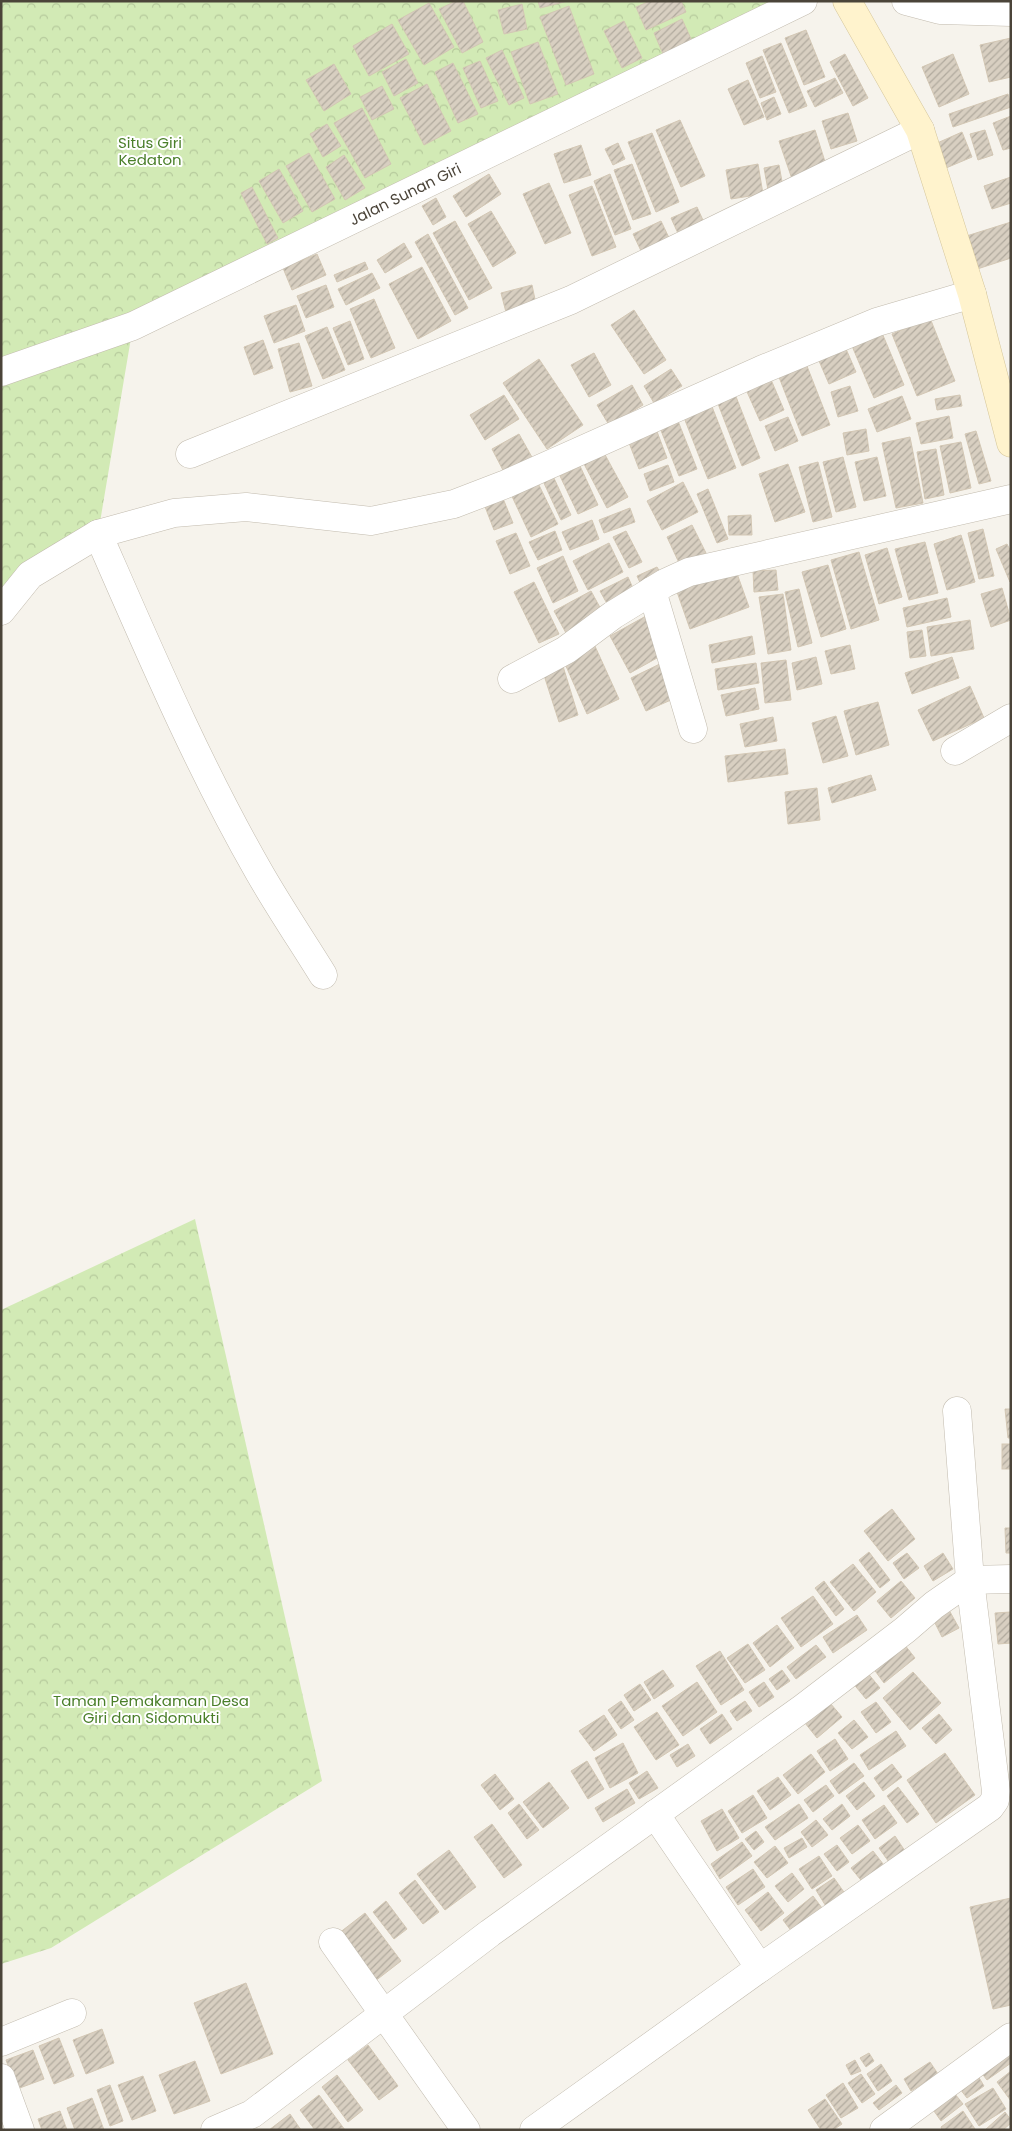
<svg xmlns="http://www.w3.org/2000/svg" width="1012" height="2131" font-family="Poppins,sans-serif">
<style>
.park{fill:url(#park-crowns)}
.building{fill:url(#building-hatch);stroke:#d3c7b4}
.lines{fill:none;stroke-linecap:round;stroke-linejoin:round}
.street-casing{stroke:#c2bbae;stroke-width:29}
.secondary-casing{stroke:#d6c79b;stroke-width:29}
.street{stroke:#fff;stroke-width:28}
.secondary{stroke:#fff3cd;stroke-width:28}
.labels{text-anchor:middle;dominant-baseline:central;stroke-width:4;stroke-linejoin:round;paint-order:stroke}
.park-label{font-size:15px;fill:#4a7f2a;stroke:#fff}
.street-label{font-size:15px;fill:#4b4439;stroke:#fff}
</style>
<defs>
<pattern id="park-crowns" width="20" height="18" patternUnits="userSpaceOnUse" patternTransform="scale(1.25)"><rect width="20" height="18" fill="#d2eab5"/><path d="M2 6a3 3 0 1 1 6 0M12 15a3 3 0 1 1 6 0" fill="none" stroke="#b6ca9c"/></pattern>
<pattern id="building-hatch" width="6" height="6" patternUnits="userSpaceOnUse" patternTransform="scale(1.25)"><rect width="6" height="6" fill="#d8cfc1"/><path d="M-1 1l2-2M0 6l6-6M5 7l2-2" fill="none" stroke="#b1aa9e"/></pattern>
</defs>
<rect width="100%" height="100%" fill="#f6f3ec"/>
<g class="park">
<path d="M1,1h770l-638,325 -35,208 -68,41 -29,52z"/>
<path d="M195,1219l127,562 -271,167 -50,16v-654z"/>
</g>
<g class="building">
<path d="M456,1h7l20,41 -21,11 -23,-44z"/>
<path d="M538,1h30l-28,7z"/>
<path d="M650,1h31l5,11 -40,18 -10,-23z"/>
<path d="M429,3l25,44 -30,18 -26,-45z"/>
<path d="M522,4l5,25 -23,5 -6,-24z"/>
<path d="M569,6l25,68 -28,11 -26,-68z"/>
<path d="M682,19l10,22 -29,13 -9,-21z"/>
<path d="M624,21l18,37 -20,10 -18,-37z"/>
<path d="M392,24l17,30 -40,22 -16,-30z"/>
<path d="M806,30l19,47 -21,8 -19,-47z"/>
<path d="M1011,38v39l-22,5 -9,-37z"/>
<path d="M538,42l20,52 -28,10 -19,-52z"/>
<path d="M781,43l26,63 -18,7 -26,-63z"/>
<path d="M502,50l22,48 -15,7 -23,-47z"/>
<path d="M845,54l23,44 -15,8 -23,-44z"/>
<path d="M953,54l16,40 -30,13 -17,-40z"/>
<path d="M762,56l14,36 -16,6 -14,-35z"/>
<path d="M406,59l12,24 -24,13 -12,-24z"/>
<path d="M480,61l18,40 -17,7 -18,-40z"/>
<path d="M453,63l25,51 -20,9 -23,-51z"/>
<path d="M334,64l17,30 -27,17 -18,-31z"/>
<path d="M835,78l8,15 -28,14 -8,-16z"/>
<path d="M748,80l16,37 -20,8 -16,-36z"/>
<path d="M427,84l24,47 -27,14 -24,-47z"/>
<path d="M382,86l12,23 -22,11 -12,-23z"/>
<path d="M1008,94l3,13 -58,20 -4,-13z"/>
<path d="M774,97l7,17 -14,6 -6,-17z"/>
<path d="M362,108l29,56 -26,14 -31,-55z"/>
<path d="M848,113l9,28 -26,8 -9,-28z"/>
<path d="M1011,116v32l-8,2 -10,-27z"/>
<path d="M680,120l25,56 -24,11 -25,-57z"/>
<path d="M327,124l14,22 -18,11 -13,-23z"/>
<path d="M815,130l12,38 -35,11 -13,-38z"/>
<path d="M985,130l8,25 -15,5 -8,-26z"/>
<path d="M962,132l10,25 -26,11 -11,-24z"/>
<path d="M652,133l27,69 -23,10 -28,-70z"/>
<path d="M618,143l7,16 -12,6 -8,-16z"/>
<path d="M581,145l10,30 -27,8 -10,-29z"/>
<path d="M309,153l26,46 -23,13 -26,-46z"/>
<path d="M344,155l21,33 -20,12 -19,-33z"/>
<path d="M632,164l19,50 -18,6 -19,-50z"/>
<path d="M758,164l5,30 -32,5 -5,-29z"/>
<path d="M779,165l4,22 -15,3 -4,-22z"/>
<path d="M279,169l24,42 -20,12 -24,-42z"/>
<path d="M489,174l12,20 -35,23 -13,-21z"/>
<path d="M610,174l21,55 -16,6 -21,-54z"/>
<path d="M1011,177v26l-19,6 -8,-23z"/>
<path d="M549,183l22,50 -26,11 -22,-50z"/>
<path d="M592,186l24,61 -24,9 -23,-61z"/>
<path d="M252,187l26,51 -11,6 -26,-51z"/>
<path d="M436,198l10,19 -13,8 -11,-19z"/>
<path d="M697,207l10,22 -26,11 -10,-22z"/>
<path d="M491,211l25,42 -23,14 -25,-43z"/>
<path d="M455,221l37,67 -23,12 -36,-67z"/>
<path d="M661,221l10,21 -28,13 -10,-21z"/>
<path d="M1011,222v36l-43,14 -11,-33z"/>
<path d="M428,234l40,74 -13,7 -40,-73z"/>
<path d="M404,243l8,14 -27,16 -8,-13z"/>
<path d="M317,254l9,21 -34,15 -9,-22z"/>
<path d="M365,262l3,7 -31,13 -3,-7z"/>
<path d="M422,267l29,54 -33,18 -29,-55z"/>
<path d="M372,273l8,15 -34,17 -8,-16z"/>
<path d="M326,285l8,22 -28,11 -9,-22z"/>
<path d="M532,285l5,24 -30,7 -6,-23z"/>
<path d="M374,299l21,49 -24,10 -21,-49z"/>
<path d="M296,305l9,26 -31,12 -10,-27z"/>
<path d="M634,310l32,50 -22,14 -33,-49z"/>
<path d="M930,318l25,63 -38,15 -25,-62z"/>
<path d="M350,321l14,38 -16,6 -15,-37z"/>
<path d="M327,327l18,43 -22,9 -18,-43z"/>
<path d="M882,333l22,52 -30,13 -22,-52z"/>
<path d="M263,340l10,28 -19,7 -10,-28z"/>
<path d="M843,342l13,30 -27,12 -13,-30z"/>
<path d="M299,343l13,43 -22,6 -12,-43z"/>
<path d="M594,353l17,32 -22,12 -18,-32z"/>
<path d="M539,359l44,66 -36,24 -44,-66z"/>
<path d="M805,361l25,64 -28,11 -25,-64z"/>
<path d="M671,369l11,17 -28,17 -10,-17z"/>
<path d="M769,375l15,35 -24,11 -16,-36z"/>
<path d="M632,385l11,20 -34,20 -12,-20z"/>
<path d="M850,386l8,25 -20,6 -7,-25z"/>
<path d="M733,389l27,69 -18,8 -27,-70z"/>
<path d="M504,395l15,24 -34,21 -15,-25z"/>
<path d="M960,395l2,11 -25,4 -2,-11z"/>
<path d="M902,396l9,23 -34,13 -9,-23z"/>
<path d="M709,399l27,69 -28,11 -27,-69z"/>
<path d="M676,416l21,53 -18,7 -21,-53z"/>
<path d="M949,416l4,22 -32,6 -5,-21z"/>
<path d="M788,417l10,24 -23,10 -10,-25z"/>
<path d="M656,429l11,29 -28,11 -11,-29z"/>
<path d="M866,429l3,22 -22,4 -4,-22z"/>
<path d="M976,431l15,50 -12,3 -14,-50z"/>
<path d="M519,434l14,25 -28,15 -13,-25z"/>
<path d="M910,437l13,66 -27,5 -14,-65z"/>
<path d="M961,442l10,46 -21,5 -10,-47z"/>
<path d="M936,449l8,46 -19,4 -8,-47z"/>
<path d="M603,451l25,46 -21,11 -24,-46z"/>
<path d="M843,457l13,50 -20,5 -13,-50z"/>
<path d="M877,457l9,39 -22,5 -9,-39z"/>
<path d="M818,462l14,55 -19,5 -14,-55z"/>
<path d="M788,464l17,48 -30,10 -16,-48z"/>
<path d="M668,465l6,17 -24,9 -6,-17z"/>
<path d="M580,466l18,39 -20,9 -18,-38z"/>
<path d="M553,476l18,39 -10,5 -18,-39z"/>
<path d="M535,477l23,47 -27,13 -22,-47z"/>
<path d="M683,482l15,30 -36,18 -15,-29z"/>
<path d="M708,489l20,50 -11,4 -20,-49z"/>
<path d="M502,496l11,27 -19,7 -10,-26z"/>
<path d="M630,508l5,14 -31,11 -5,-13z"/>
<path d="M751,515l1,20h-23l-1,-19z"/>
<path d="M592,520l7,19 -29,11 -8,-18z"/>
<path d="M692,525l14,28 -26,12 -13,-28z"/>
<path d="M983,529l11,47 -15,3 -11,-46z"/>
<path d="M555,531l7,19 -24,10 -9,-18z"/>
<path d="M626,531l16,31 -13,6 -16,-31z"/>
<path d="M516,533l14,33 -20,8 -14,-33z"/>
<path d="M961,535l14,47 -28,8 -13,-46z"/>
<path d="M925,542l13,51 -29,7 -14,-51z"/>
<path d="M609,543l14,29 -35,18 -15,-29z"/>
<path d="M1007,544l4,8 -1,30 -14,-33z"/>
<path d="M887,548l15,49 -23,7 -14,-49z"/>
<path d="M859,552l20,68 -28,9 -20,-69z"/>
<path d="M563,556l15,35 -25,12 -16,-35z"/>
<path d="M828,565l18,64 -25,8 -19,-65z"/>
<path d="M657,567l7,12 -21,10 -6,-13z"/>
<path d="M735,568l14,39 -59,22 -14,-40z"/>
<path d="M776,570l2,20 -24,2 -1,-21z"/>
<path d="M628,577l8,18 -26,14 -10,-18z"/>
<path d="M534,582l25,52 -20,9 -25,-51z"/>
<path d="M1002,588l9,32 -20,7 -10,-33z"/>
<path d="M799,589l13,54 -14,4 -13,-55z"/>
<path d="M591,591l12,22 -37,20 -12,-22z"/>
<path d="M783,594l8,56 -23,4 -9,-57z"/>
<path d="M947,598l4,19 -44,10 -4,-19z"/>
<path d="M646,616l20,37 -36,20 -20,-37z"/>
<path d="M970,620l4,29 -43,7 -4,-29z"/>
<path d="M922,630l4,26 -16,2 -3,-26z"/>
<path d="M752,636l3,18 -43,9 -3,-18z"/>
<path d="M594,644l25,55 -32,15 -25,-57z"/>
<path d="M850,645l5,24 -24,5 -6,-23z"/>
<path d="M816,657l6,27 -25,6 -5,-27z"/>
<path d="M952,657l7,21 -47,16 -7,-21z"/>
<path d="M668,660l12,36 -34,15 -15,-33z"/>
<path d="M786,660l5,40 -26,3 -4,-40z"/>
<path d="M562,663l16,52 -19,7 -17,-53z"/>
<path d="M756,663l3,20 -41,7 -3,-21z"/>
<path d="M970,686l14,32 -51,23 -15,-31z"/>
<path d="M755,688l4,21 -33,7 -5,-21z"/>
<path d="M878,702l11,43 -33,10 -12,-44z"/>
<path d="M836,716l12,40 -25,7 -11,-40z"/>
<path d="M773,717l4,24 -32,6 -5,-23z"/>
<path d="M785,749l3,25 -60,8 -3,-26z"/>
<path d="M871,775l5,15 -44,13 -4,-15z"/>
<path d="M817,788l3,32 -32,4 -3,-32z"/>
<path d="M1005,1409h6v29h-3z"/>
<rect x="1002" y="1444" width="9" height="25"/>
<path d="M892,1509l23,30 -27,22 -24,-30z"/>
<path d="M1005,1528h6v25h-5z"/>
<path d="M869,1552l21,28 -10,8 -21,-28z"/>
<path d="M907,1553l12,15 -15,11 -11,-16z"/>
<path d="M943,1553l10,16 -20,12 -9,-15z"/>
<path d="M853,1564l23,28 -22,19 -24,-29z"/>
<path d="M824,1581l20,28 -8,7 -21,-28z"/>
<path d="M901,1581l14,17 -24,20 -14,-17z"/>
<path d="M813,1596l20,28 -32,23 -20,-29z"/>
<path d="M949,1610l10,18 -17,9 -9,-18z"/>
<path d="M1011,1612v31l-13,1 -3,-31z"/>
<path d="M857,1615l10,15 -34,23 -10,-16z"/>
<path d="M777,1625l17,23 -24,19 -17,-24z"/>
<path d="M748,1644l17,26 -20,13 -18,-25z"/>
<path d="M904,1644l11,14 -31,25 -11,-15z"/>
<path d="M816,1645l10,12 -30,22 -9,-12z"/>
<path d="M720,1651l24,39 -23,15 -25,-39z"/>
<path d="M663,1670l11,16 -20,13 -10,-17z"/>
<path d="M782,1670l8,11 -13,9 -8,-11z"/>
<path d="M866,1671l14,17 -14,11 -14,-17z"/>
<path d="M913,1672l28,31 -31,27 -27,-32z"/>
<path d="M697,1682l20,30 -34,24 -21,-30z"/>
<path d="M764,1682l10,15 -15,10 -10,-15z"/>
<path d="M640,1684l11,16 -17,11 -10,-16z"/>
<path d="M621,1701l13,19 -13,9 -13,-19z"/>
<path d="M745,1701l7,10 -15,10 -7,-10z"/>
<path d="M876,1702l15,20 -15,11 -15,-21z"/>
<path d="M830,1703l12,14 -25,21 -12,-15z"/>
<path d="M657,1712l22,33 -23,15 -22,-33z"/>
<path d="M722,1714l10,15 -22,15 -10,-15z"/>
<path d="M939,1714l13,16 -16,14 -14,-16z"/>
<path d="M604,1715l13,20 -23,16 -15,-20z"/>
<path d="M854,1720l14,17 -16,12 -14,-16z"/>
<path d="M896,1731l10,15 -37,24 -9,-15z"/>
<path d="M835,1739l13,20 -18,12 -13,-20z"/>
<path d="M623,1743l15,30 -28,15 -15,-30z"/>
<path d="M688,1744l7,12 -18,11 -7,-12z"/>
<path d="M945,1753l30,42 -39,28 -29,-43z"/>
<path d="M811,1754l14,18 -27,22 -15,-19z"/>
<path d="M587,1761l17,28 -16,10 -17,-28z"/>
<path d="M854,1763l10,13 -25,18 -9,-13z"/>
<path d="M892,1764l10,13 -19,14 -9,-13z"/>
<path d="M647,1771l11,17 -19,11 -10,-16z"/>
<path d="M495,1774l19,25 -14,11 -19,-25z"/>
<path d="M778,1777l13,18 -21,15 -13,-19z"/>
<path d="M549,1782l20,26 -26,20 -20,-26z"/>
<path d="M864,1782l11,14 -18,14 -11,-14z"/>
<path d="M826,1785l8,11 -21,16 -9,-12z"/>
<path d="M898,1787l21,27 -12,9 -20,-27z"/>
<path d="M627,1789l8,14 -32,19 -8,-14z"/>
<path d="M753,1795l14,23 -25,15 -14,-22z"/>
<path d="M519,1804l20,26 -12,9 -19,-26z"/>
<path d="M799,1804l9,14 -33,22 -10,-13z"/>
<path d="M842,1804l8,12 -18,14 -9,-11z"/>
<path d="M884,1805l13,18 -22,16 -13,-19z"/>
<path d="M722,1809l17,29 -22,13 -16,-30z"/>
<path d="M816,1820l12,15 -16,12 -11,-15z"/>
<path d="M492,1824l30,41 -18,13 -30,-41z"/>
<path d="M858,1825l12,16 -18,13 -12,-16z"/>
<path d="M756,1831l8,11 -10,8 -9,-11z"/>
<path d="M895,1836l12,18 -16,11 -12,-17z"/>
<path d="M802,1838l5,9 -18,11 -5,-10z"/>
<path d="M742,1842l10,14 -32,23 -9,-15z"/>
<path d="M837,1845l12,17 -12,9 -13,-17z"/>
<path d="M775,1846l13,17 -21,15 -13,-16z"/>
<path d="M449,1850l27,37 -31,23 -28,-36z"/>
<path d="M873,1851l14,18 -22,16 -14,-17z"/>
<path d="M819,1856l13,20 -20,13 -13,-20z"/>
<path d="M753,1869l12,18 -27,18 -12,-18z"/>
<path d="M792,1873l12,16 -16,13 -13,-16z"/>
<path d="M834,1878l12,17 -19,13 -11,-18z"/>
<path d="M415,1880l24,32 -16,12 -24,-31z"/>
<path d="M768,1892l16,21 -23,18 -16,-21z"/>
<path d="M813,1896l9,12 -30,24 -9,-12z"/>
<path d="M1011,1898v107l-18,4 -23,-102z"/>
<path d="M386,1901l21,28 -13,10 -21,-27z"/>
<path d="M365,1913l36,48 -31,24 -36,-48z"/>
<path d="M246,1983l27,71 -52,20 -27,-71z"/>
<path d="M102,2029l12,34 -28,11 -13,-34z"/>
<path d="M59,2038l15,38 -20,8 -15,-38z"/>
<path d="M368,2045l30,41 -19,14 -31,-40z"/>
<path d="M33,2050l11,29 -27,10 -11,-29z"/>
<path d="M1007,2051l4,5v7l-24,17 -7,-9z"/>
<path d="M869,2053l5,8 -8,6 -6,-9z"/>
<path d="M855,2060l6,11 -10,4 -5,-10z"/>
<path d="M195,2061l15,40 -36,13 -15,-39z"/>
<path d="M930,2062l8,12 -27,17 -7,-12z"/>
<path d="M881,2064l11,17 -14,10 -11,-17z"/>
<path d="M1011,2071v30l-14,-19z"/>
<path d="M861,2074l14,20 -13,9 -14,-20z"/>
<path d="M337,2075l26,35 -15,12 -26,-35z"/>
<path d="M143,2076l13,35 -24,9 -14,-35z"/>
<path d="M978,2076l6,10 -17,12 -7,-9z"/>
<path d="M843,2083l15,25 -17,10 -15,-23z"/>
<path d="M110,2085l13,36 -13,5 -13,-36z"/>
<path d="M896,2085l6,8 -23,17 -6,-7z"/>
<path d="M993,2088l13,21 -27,17 -14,-22z"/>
<path d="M955,2094l8,10 -22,17 -7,-10z"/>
<path d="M319,2095l26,35h-30l-15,-20z"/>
<path d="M92,2098l12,32h-29l-8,-22z"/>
<path d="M825,2099l17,25 -9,6h-12l-13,-20z"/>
<path d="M60,2111l7,19h-25l-4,-11z"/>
<path d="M963,2111l12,18 -33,1 -1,-3z"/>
<path d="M1005,2112l6,8v3l-8,7h-18z"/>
<path d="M290,2114l11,16h-32z"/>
</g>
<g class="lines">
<defs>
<g id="street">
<path d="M906,1l34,9 71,2"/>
<path d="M1,372l132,-46 670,-325"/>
<path d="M190,454l381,-154 349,-170"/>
<path d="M98,534c50,114 99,230 161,338 20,35 43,69 64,103"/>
<path d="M652,591l41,138"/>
<path d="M1,611l29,-36 68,-41 76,-21 72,-6 125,14 83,-17 52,-20 255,-114 116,-48 95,-28"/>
<path d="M512,679l54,-29 47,-35 52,-32 24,-11 322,-73"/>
<path d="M955,751l56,-33"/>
<path d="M655,1814l105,154"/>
<path d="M333,1942l133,188"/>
<path d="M1,2042l71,-29"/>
<path d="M1,2078l19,52"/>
<path d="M215,2130l37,-16 238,-181 313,-225 102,-78 29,-25 36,-25 41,-1"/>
<path d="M534,2130l226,-162 230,-161 5,-7 1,-9 -26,-211 -13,-169"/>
<path d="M884,2130l127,-93"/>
</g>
<path id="secondary" d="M847,1l73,129 52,164 39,149"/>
</defs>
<use href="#street" class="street-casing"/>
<use href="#secondary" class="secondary-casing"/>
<use href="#street" class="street"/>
<use href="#secondary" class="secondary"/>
</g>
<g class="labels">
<g class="park-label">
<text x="150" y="142">Situs Giri<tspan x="150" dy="17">Kedaton</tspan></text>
<text x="151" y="1700">Taman Pemakaman Desa<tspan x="151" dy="17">Giri dan Sidomukti</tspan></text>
</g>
<g class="street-label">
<text transform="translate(405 194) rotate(-26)">Jalan Sunan Giri</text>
</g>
</g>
<rect width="1012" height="2131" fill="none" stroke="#4b4439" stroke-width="5"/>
</svg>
